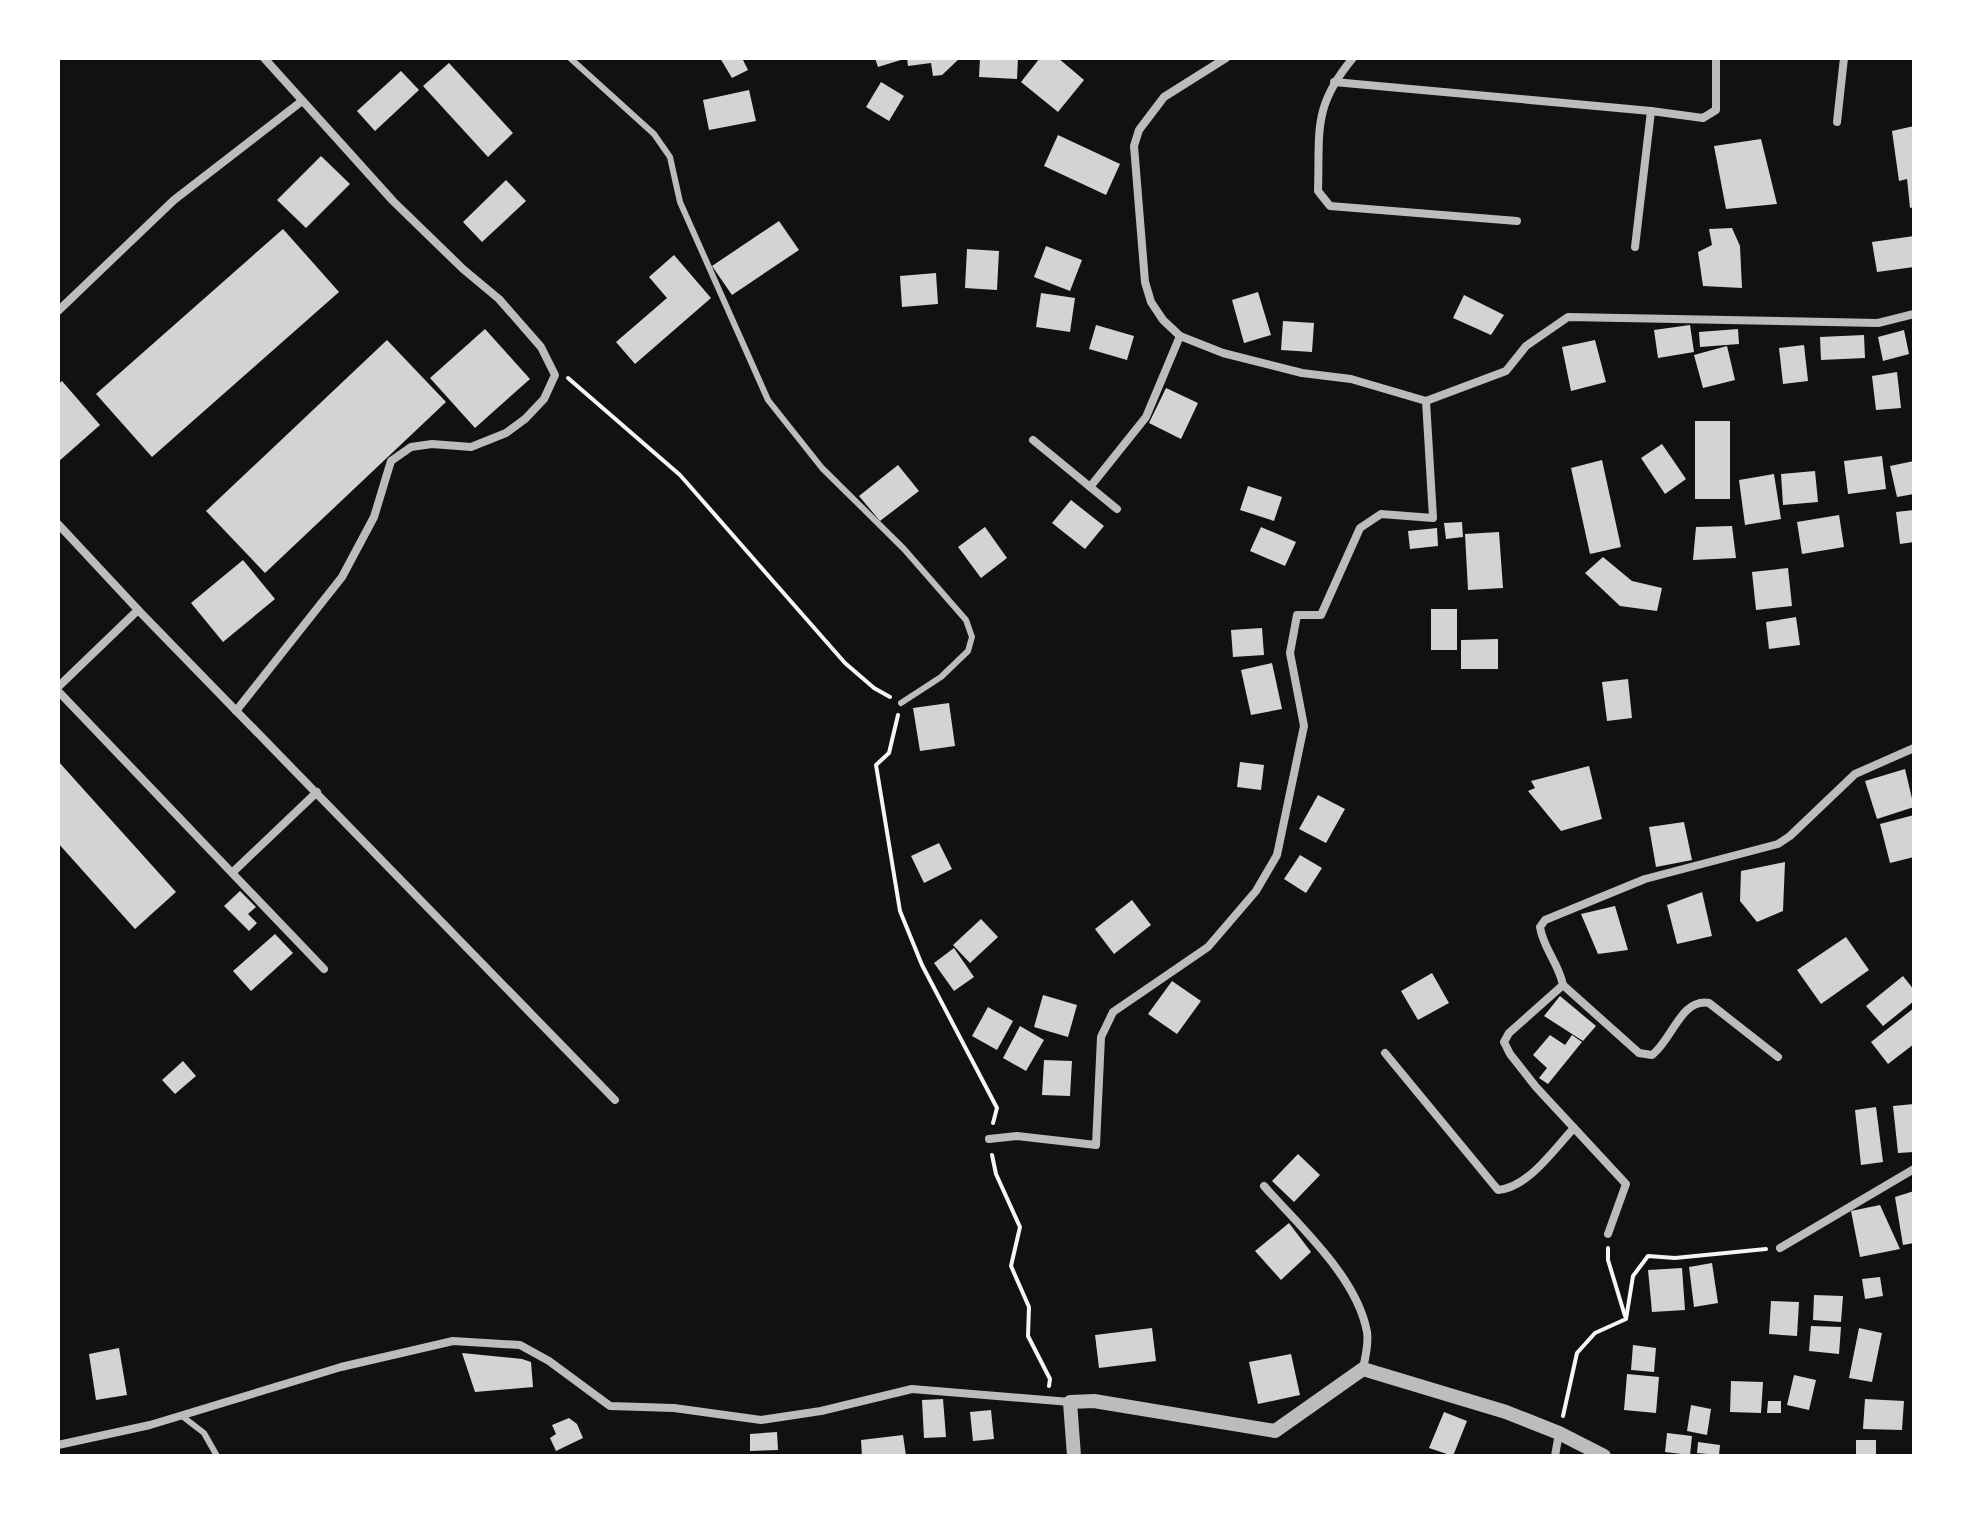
<svg xmlns="http://www.w3.org/2000/svg" width="1972" height="1514" font-family="Montserrat,sans-serif">
<style>
.building{fill:#d3d3d3}
.lines{fill:none;stroke-linecap:round;stroke-linejoin:round}
.path{stroke:#f5f5f5;stroke-width:4}
.service{stroke:#bcbcbc;stroke-width:6}
.minor{stroke:#bcbcbc;stroke-width:8}
.tertiary{stroke:#bcbcbc;stroke-width:14}
</style>
<rect width="100%" height="100%" fill="#111"/>
<g class="building">
<path d="M720,58h22l6,12 -16,8z"/>
<path d="M875,58h28l1,1 -26,8z"/>
<path d="M907,58h53l-18,17 -9,1 -2,-13 -23,3z"/>
<path d="M980,58h38l-1,21 -38,-2z"/>
<path d="M1040,58h18l26,22 -26,32 -37,-30z"/>
<path d="M449,63l64,70 -25,24 -65,-71z"/>
<path d="M401,71l18,19 -44,41 -18,-20z"/>
<path d="M881,82l23,14 -15,25 -23,-14z"/>
<path d="M749,90l7,31 -47,9 -6,-30z"/>
<path d="M1914,126v81l-4,1 -3,-29 -8,2 -7,-50z"/>
<path d="M1058,135l62,29 -14,31 -62,-29z"/>
<path d="M1761,139l16,65 -51,5 -12,-63z"/>
<path d="M321,156l29,28 -44,44 -29,-28z"/>
<path d="M506,180l20,21 -44,41 -19,-20z"/>
<path d="M779,221l20,29 -67,45 -20,-29z"/>
<path d="M1732,228l8,18 2,42 -39,-2 -5,-34 14,-7 -3,-16z"/>
<path d="M283,229l56,63 -187,165 -56,-63z"/>
<path d="M1914,236v31l-37,5 -5,-30z"/>
<path d="M1046,246l36,14 -12,31 -36,-14z"/>
<path d="M967,249l32,2 -2,39 -32,-2z"/>
<path d="M674,255l37,43 -76,66 -19,-22 51,-44 -18,-21z"/>
<path d="M936,273l2,31 -36,3 -2,-31z"/>
<path d="M1258,292l13,43 -27,8 -12,-43z"/>
<path d="M1041,293l34,5 -5,34 -34,-5z"/>
<path d="M1464,295l40,20 -13,20 -38,-17z"/>
<path d="M1283,321l31,2 -2,29 -31,-2z"/>
<path d="M1096,325l38,11 -7,24 -38,-11z"/>
<path d="M1690,325l4,27 -36,6 -4,-28z"/>
<path d="M485,329l45,50 -55,49 -45,-50z"/>
<path d="M1738,329l1,15 -39,3 -1,-15z"/>
<path d="M1904,330l5,24 -26,7 -5,-24z"/>
<path d="M1864,335l1,23 -44,2 -1,-23z"/>
<path d="M387,340l59,62 -181,171 -59,-62z"/>
<path d="M1595,340l11,42 -35,9 -9,-44z"/>
<path d="M1804,345l4,36 -25,3 -4,-36z"/>
<path d="M1727,346l8,34 -32,8 -9,-33z"/>
<path d="M1897,372l4,36 -25,2 -4,-34z"/>
<path d="M62,381l38,44 -42,37v-78z"/>
<path d="M1166,388l32,15 -17,36 -32,-16z"/>
<rect x="1695" y="421" width="35" height="78"/>
<path d="M1662,444l24,35 -21,15 -24,-36z"/>
<path d="M1882,456l4,33 -38,5 -4,-33z"/>
<path d="M1602,460l19,87 -31,7 -19,-86z"/>
<path d="M1914,461v33l-17,3 -7,-31z"/>
<path d="M898,465l21,26 -39,30 -21,-25z"/>
<path d="M1815,471l3,31 -35,3 -2,-31z"/>
<path d="M1774,474l7,45 -36,6 -6,-45z"/>
<path d="M1248,486l34,11 -8,24 -34,-11z"/>
<path d="M1071,500l33,26 -19,23 -33,-26z"/>
<path d="M1914,510v32l-14,2 -4,-32z"/>
<path d="M1839,515l5,32 -42,7 -5,-32z"/>
<path d="M1462,522l1,15 -17,2 -2,-16z"/>
<path d="M1732,526l4,32 -43,2 3,-33z"/>
<path d="M985,527l22,31 -26,20 -23,-31z"/>
<path d="M1261,527l35,15 -11,24 -35,-15z"/>
<path d="M1437,528l1,18 -28,3 -2,-18z"/>
<path d="M1499,532l4,56 -35,2 -3,-56z"/>
<path d="M1603,557l29,24 30,7 -5,23 -37,-5 -35,-33z"/>
<path d="M243,560l32,39 -52,43 -32,-39z"/>
<path d="M1788,568l4,38 -36,4 -4,-38z"/>
<rect x="1431" y="609" width="26" height="41"/>
<path d="M1796,617l4,28 -31,4 -3,-27z"/>
<path d="M1262,628l2,27 -31,2 -2,-27z"/>
<path d="M1498,639v30h-37v-29z"/>
<path d="M1272,663l10,46 -31,6 -10,-45z"/>
<path d="M1628,679l4,39 -25,3 -5,-39z"/>
<path d="M949,703l6,43 -35,5 -7,-43z"/>
<path d="M58,761l118,131 -41,37 -77,-86z"/>
<path d="M1240,762l24,3 -3,25 -24,-3z"/>
<path d="M1589,766l13,53 -41,12 -33,-40 7,-3 -4,-7z"/>
<path d="M1905,769l9,38 -37,12 -12,-38z"/>
<path d="M1318,795l27,14 -19,34 -27,-14z"/>
<path d="M1914,815v42l-24,6 -10,-39z"/>
<path d="M1684,822l8,38 -36,7 -7,-40z"/>
<path d="M939,843l13,26 -28,14 -13,-27z"/>
<path d="M1300,855l22,13 -16,25 -22,-14z"/>
<path d="M1785,862l-2,49 -26,11 -17,-21 1,-30z"/>
<path d="M240,891l16,16 -8,7 9,9 -8,8 -25,-25z"/>
<path d="M1702,892l10,44 -35,8 -10,-39z"/>
<path d="M1132,900l19,25 -37,29 -19,-25z"/>
<path d="M1615,906l13,44 -30,4 -17,-40z"/>
<path d="M981,919l17,18 -28,26 -17,-18z"/>
<path d="M275,934l18,19 -42,38 -18,-20z"/>
<path d="M1846,937l23,33 -48,34 -24,-34z"/>
<path d="M954,948l20,29 -20,14 -20,-28z"/>
<path d="M1432,973l17,30 -31,17 -17,-29z"/>
<path d="M1903,976l11,14v11l-31,25 -17,-20z"/>
<path d="M1172,981l29,20 -24,33 -29,-20z"/>
<path d="M1043,995l34,10 -9,32 -34,-10z"/>
<path d="M1560,996l36,30 -13,15 -39,-25z"/>
<path d="M988,1007l25,14 -16,29 -25,-14z"/>
<path d="M1914,1008v36l-26,20 -17,-22z"/>
<path d="M1020,1026l24,14 -18,31 -23,-13z"/>
<path d="M1550,1035l15,10 7,-10 10,7 -34,42 -9,-6 8,-10 -14,-13z"/>
<path d="M1044,1060l28,1 -2,35 -28,-1z"/>
<path d="M183,1061l13,15 -21,18 -13,-14z"/>
<path d="M1914,1104v48l-16,1 -5,-47z"/>
<path d="M1876,1107l7,55 -22,3 -6,-55z"/>
<path d="M1298,1154l22,21 -26,27 -22,-21z"/>
<path d="M1914,1191v52l-11,2 -8,-48z"/>
<path d="M1880,1205l20,44 -40,8 -9,-46z"/>
<path d="M1289,1223l22,29 -30,28 -26,-29z"/>
<path d="M1712,1263l6,40 -24,4 -5,-40z"/>
<path d="M1682,1268l3,42 -33,2 -4,-42z"/>
<path d="M1880,1277l3,19 -18,3 -3,-20z"/>
<path d="M1814,1295l29,1 -2,26 -28,-2z"/>
<path d="M1771,1301l28,1 -2,34 -28,-2z"/>
<path d="M1811,1326l30,1 -2,27 -30,-3z"/>
<path d="M1152,1328l4,33 -57,7 -4,-33z"/>
<path d="M1859,1328l23,5 -10,49 -23,-4z"/>
<path d="M1633,1345l23,3 -2,24 -23,-2z"/>
<path d="M119,1348l8,47 -31,5 -7,-46z"/>
<path d="M462,1353l60,6 9,3 2,25 -58,5z"/>
<path d="M1291,1354l9,41 -42,9 -9,-42z"/>
<path d="M1627,1374l32,3 -3,36 -32,-3z"/>
<path d="M1794,1375l22,5 -7,30 -22,-5z"/>
<path d="M1731,1381l32,1 -2,31 -31,-1z"/>
<path d="M943,1399l3,38 -22,1 -2,-38z"/>
<path d="M1865,1399l39,2 -2,29 -39,-1z"/>
<path d="M1768,1401h13v12h-14z"/>
<path d="M1691,1405l20,4 -4,26 -20,-4z"/>
<path d="M991,1410l3,29 -21,2 -3,-29z"/>
<path d="M1444,1412l23,9 -14,35 -24,-8z"/>
<path d="M569,1418l8,6 6,14 -27,13 -6,-13 6,-4 -4,-9z"/>
<path d="M777,1432l1,18 -28,1v-17z"/>
<path d="M1667,1433l25,3 -2,19 -25,-3z"/>
<path d="M903,1435l3,21h-44l-1,-16z"/>
<rect x="1856" y="1440" width="20" height="16"/>
<path d="M1698,1442l22,3 -1,10 -22,-2z"/>
</g>
<g class="lines">
<g class="path">
<path d="M568,378l112,97 165,188 29,25 16,9"/>
<path d="M898,715l-9,38 -13,12 24,146 22,54 75,143 -4,15"/>
<path d="M992,1155l4,19 24,53 -9,39 18,41 -1,29 22,43 -1,7"/>
<path d="M1608,1248v12l17,56"/>
<path d="M1563,1416l14,-63 18,-20 31,-14 7,-43 15,-20 27,2 91,-9"/>
</g>
<g class="service">
<path d="M570,58l84,76 16,23 10,45 88,198 54,68 82,81 62,71 6,17 -4,14 -27,26 -40,26"/>
<path d="M182,1416l22,17 13,23"/>
</g>
<g class="minor">
<path d="M1226,58l-62,39 -25,33 -5,16 11,136 6,20 12,18 17,16 43,17 79,20 49,6 75,22 80,-30 20,-25 42,-29 310,6 36,-9"/>
<path d="M1353,58c-41,49 -33,73 -35,133l12,15 187,15"/>
<path d="M1334,82l317,29 52,7 13,-8v-52"/>
<path d="M1837,122l7,-64"/>
<path d="M1635,247l16,-136"/>
<path d="M58,311l116,-111 128,-99"/>
<path d="M1033,440l84,69"/>
<path d="M1090,487l56,-70 34,-81"/>
<path d="M58,524l83,89 474,487"/>
<path d="M58,687l80,-77"/>
<path d="M58,691l266,278"/>
<path d="M236,711l106,-134 32,-60 17,-56 20,-14 21,-3 39,3 35,-14 19,-14 19,-20 11,-24 -14,-28 -42,-48 -36,-30 -70,-68 -129,-143"/>
<path d="M233,872l84,-80"/>
<path d="M1563,985l76,68 13,2c20,-15 29,-57 57,-52l69,54"/>
<path d="M1385,1053l113,137c31,-3 56,-41 76,-62"/>
<path d="M989,1139l28,-3 79,9 5,-108 12,-25 95,-65 48,-56 21,-36 27,-129 -14,-73 7,-38h24l39,-87 21,-14 52,4 -7,-117"/>
<path d="M1264,1186c36,41 93,91 103,146 2,12 -2,26 -4,37"/>
<path d="M1608,1234l18,-50 -90,-97 -26,-33 -6,-12 5,-9 54,-48c-4,-21 -20,-37 -23,-58l5,-7 100,-41 133,-35 12,-8 65,-62 59,-26"/>
<path d="M1780,1248l134,-79"/>
<path d="M58,1445l92,-20 191,-58 112,-26 67,4 29,16 61,45 64,2 87,12 60,-9 91,-22 158,13"/>
<path d="M1555,1456l4,-23"/>
</g>
<path class="tertiary" d="M1074,1456l-4,-54 24,-1 181,30 88,-62 143,43 53,21 45,23"/>
</g>
<rect width="1972" height="1514" fill="none" stroke="#ffffff" stroke-width="120"/>
</svg>
